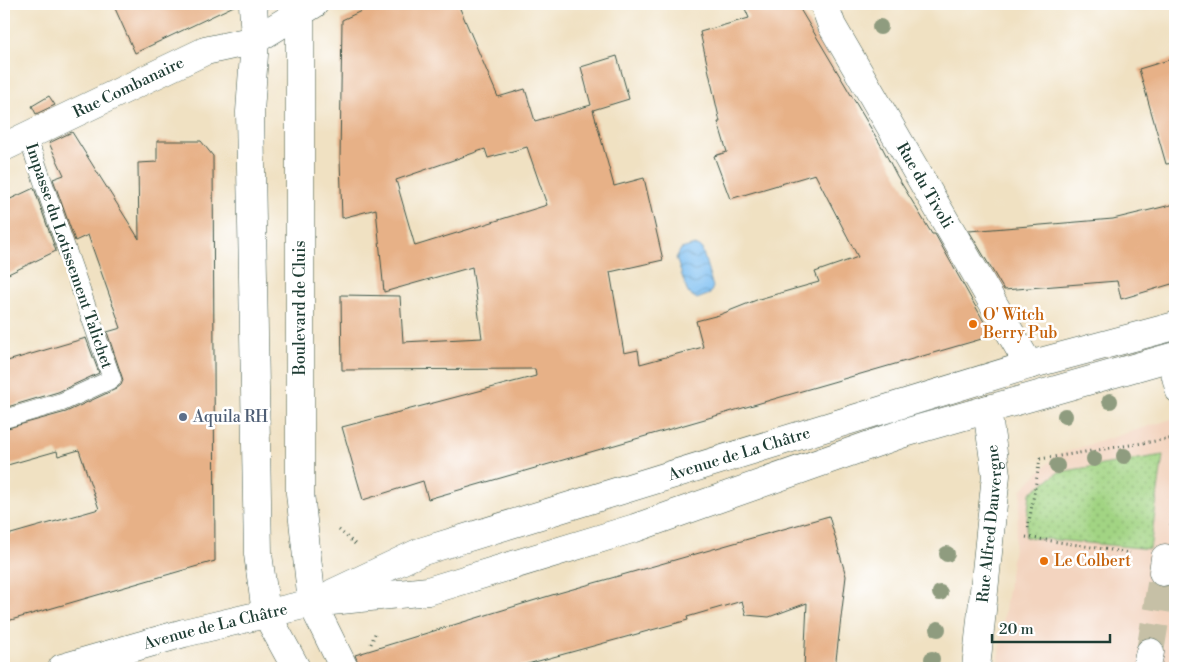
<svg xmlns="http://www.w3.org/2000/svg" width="1179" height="672" font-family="'Libre Bodoni',serif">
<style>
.built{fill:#f3d4bf}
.grass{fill:url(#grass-dots);stroke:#60885c}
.water{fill:url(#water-waves);stroke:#4d7e92}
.building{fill:#e7b187;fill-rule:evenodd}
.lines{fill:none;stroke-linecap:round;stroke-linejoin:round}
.street-tunnel{stroke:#c6c0a6;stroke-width:28;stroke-dasharray:28 14;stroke-linecap:butt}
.lane-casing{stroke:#3e5649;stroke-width:19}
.street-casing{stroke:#3e5649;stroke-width:29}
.secondary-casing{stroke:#3e5649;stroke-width:29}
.path{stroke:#3e5649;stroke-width:3;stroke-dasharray:1 4;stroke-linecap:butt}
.lane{stroke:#fff;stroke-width:18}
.street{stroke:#fff;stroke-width:28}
.secondary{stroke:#fff;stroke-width:28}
.tree{fill:#8f9c7f}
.food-dot{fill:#e8710a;stroke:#fff;stroke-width:2}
.service-dot{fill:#5c6f8a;stroke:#fff;stroke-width:2}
.labels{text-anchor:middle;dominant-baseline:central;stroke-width:5;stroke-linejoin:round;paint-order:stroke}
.street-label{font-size:16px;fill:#1f3d34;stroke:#fff}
.food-label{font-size:16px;fill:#c56008;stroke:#fff;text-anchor:start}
.service-label{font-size:16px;fill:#4e5e75;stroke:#fff;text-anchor:start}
</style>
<defs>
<pattern id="grass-dots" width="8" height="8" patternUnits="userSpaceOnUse" patternTransform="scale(1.25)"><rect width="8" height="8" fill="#a2d483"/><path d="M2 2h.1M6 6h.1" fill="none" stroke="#83ad6c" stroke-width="1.8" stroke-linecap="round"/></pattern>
<pattern id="water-waves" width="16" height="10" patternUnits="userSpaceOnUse" patternTransform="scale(1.25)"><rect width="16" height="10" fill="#7bbef1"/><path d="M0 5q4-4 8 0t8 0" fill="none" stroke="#649cc4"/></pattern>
</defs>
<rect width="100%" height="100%" fill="#fff"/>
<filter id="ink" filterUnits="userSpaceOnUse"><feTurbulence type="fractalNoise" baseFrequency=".02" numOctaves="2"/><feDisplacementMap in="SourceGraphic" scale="10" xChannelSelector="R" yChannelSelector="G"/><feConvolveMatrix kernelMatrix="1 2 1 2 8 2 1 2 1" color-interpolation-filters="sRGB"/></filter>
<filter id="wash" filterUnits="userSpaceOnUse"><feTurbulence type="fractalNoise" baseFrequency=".0096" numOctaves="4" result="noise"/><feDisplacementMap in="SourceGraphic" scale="20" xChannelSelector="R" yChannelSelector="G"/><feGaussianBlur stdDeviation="1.12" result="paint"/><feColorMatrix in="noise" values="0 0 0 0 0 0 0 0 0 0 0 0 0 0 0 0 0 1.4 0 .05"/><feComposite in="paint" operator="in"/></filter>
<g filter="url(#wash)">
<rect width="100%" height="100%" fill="#f0e1c2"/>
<path class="built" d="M1175,418v250h-178l25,-179 34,-34z"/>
<path class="grass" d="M1163,455l-13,94 -125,-12 5,-44 29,-21z"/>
<path class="water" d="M695,245l7,4 11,38 -3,7 -13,5 -9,-6 -12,-35 5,-9z"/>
<g id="blocks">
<g class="building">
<path d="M113,4h125l-103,49z"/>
<path d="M376,4h82l40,93 27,-8 10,32 56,-16 -10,-38 36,-11 12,43 -36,11 21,76 30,-8 19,82 -53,12 14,81 14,-3 2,14 63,-17 -7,-26 23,-6 40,-16 60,-17 -4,-10 43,-15 -43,-83 -85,25 -16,-43 13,-4 -9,-30h2l-20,-90 49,-14 -6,-14h54l85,143 15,29 35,58h3l57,102 -564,163 -5,-18 -60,19 -21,-73 194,-51 -1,-7 -193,1 -1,-75 59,1 3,46 79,-4 -10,-71 -88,25 -8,-83 -34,9 -2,-59 2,-139zM527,147l20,58 -132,41 -19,-66 89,-31 3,9z"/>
<path d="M1175,58v105l-9,1 -27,-95z"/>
<path d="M49,96l6,9 -19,9 -4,-8z"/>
<path d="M72,132l67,107 -1,-76 19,-1v-21h44l12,15 2,405 -211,61v-86l95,-27 -20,-59 -21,6 -1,-5 -53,15v-37l62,-17 50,-23 5,-4 2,-5 -16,-48 14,-4 -33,-93 -13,6 -22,-62 11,-4 -15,-32z"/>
<path d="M34,188l22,63 -52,25v-74z"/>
<path d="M1175,204v79l-54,16 -4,-18 -113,9 -35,-59 144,-12z"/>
<path d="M86,338l13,35 -41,19 -54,16v-46z"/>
<path d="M829,516l17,60 -11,92h-31l3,-65 -38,14 -23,-2 -4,-14 -55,16 1,3 -175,48h-153l-5,-13 197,-60z"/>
</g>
</g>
</g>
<g filter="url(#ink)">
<use href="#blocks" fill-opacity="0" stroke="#3e5649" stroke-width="1"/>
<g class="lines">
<path class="street-tunnel" d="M1150,652l13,-80"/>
<defs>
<g id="lane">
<path d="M1166,358l9,35"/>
<path d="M4,419l58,-17 50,-23 -85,-243"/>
</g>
<g id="street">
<path id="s1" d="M824,4l8,22 197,339"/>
<path id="s2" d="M4,147l201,-96 50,-11 59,-36"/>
<path d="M1163,572l2,-14"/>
<path id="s3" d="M976,668l20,-193 -9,-66"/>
<path d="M1146,668l4,-16"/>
</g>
<g id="secondary">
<path d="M253,4l2,36 -5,72 8,442 8,59 30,55"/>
<path d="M300,4v489l12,110 32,65"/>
<path id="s4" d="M333,593l87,-41 609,-187 146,-39"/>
<path id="s5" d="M62,668l122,-35 128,-30 116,-12 207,-63 266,-94 274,-78"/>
</g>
</defs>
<use href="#lane" class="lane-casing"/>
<use href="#street" class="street-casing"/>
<use href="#secondary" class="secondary-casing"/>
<g class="path">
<path d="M1171,525l4,-24"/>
<path d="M1028,528l12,-69 135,-21"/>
<path d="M339,530l16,14"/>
<path d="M1026,537l104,16"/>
<path d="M371,644l5,-13"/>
</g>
<use href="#lane" class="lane"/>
<use href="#street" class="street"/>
<use href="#secondary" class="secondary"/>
</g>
<g class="tree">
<circle cx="880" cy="27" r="8"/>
<circle cx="1110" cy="401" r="8"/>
<circle cx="1065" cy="416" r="8"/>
<circle cx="1124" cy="456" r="8"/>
<circle cx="1094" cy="459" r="8"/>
<circle cx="1057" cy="466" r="8"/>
<circle cx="947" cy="554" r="8"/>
<circle cx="940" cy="593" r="8"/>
<circle cx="938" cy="629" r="8"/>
<circle cx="932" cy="659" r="8"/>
</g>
</g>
<g class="food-dot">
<circle cx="973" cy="324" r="5"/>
<circle cx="1044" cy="561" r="5"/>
</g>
<circle class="service-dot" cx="183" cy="417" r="5"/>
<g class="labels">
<g class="street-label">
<text stroke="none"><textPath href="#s2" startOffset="138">Rue Combanaire</textPath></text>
<text stroke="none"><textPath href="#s1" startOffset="208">Rue du Tivoli</textPath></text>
<text transform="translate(69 256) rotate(71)">Impasse du Lotissement Talichet</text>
<text transform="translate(300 308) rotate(-90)">Boulevard de Cluis</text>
<text stroke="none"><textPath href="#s4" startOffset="430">Avenue de La Châtre</textPath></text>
<text stroke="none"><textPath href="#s3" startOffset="145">Rue Alfred Dauvergne</textPath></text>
<text stroke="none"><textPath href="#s5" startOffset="159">Avenue de La Châtre</textPath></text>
</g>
<g class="food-label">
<text x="983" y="315">O' Witch<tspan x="983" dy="18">Berry Pub</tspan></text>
<text x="1054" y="561">Le Colbert</text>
</g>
<g class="service-label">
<text x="193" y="417">Aquila RH</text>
</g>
</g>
<rect width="1179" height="672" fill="none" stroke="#fff" stroke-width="20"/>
<path d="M992 634v8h118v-8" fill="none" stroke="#1f3d34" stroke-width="2.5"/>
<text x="999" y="634" font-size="15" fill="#1f3d34" stroke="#ffffff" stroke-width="4" paint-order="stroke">20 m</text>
</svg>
